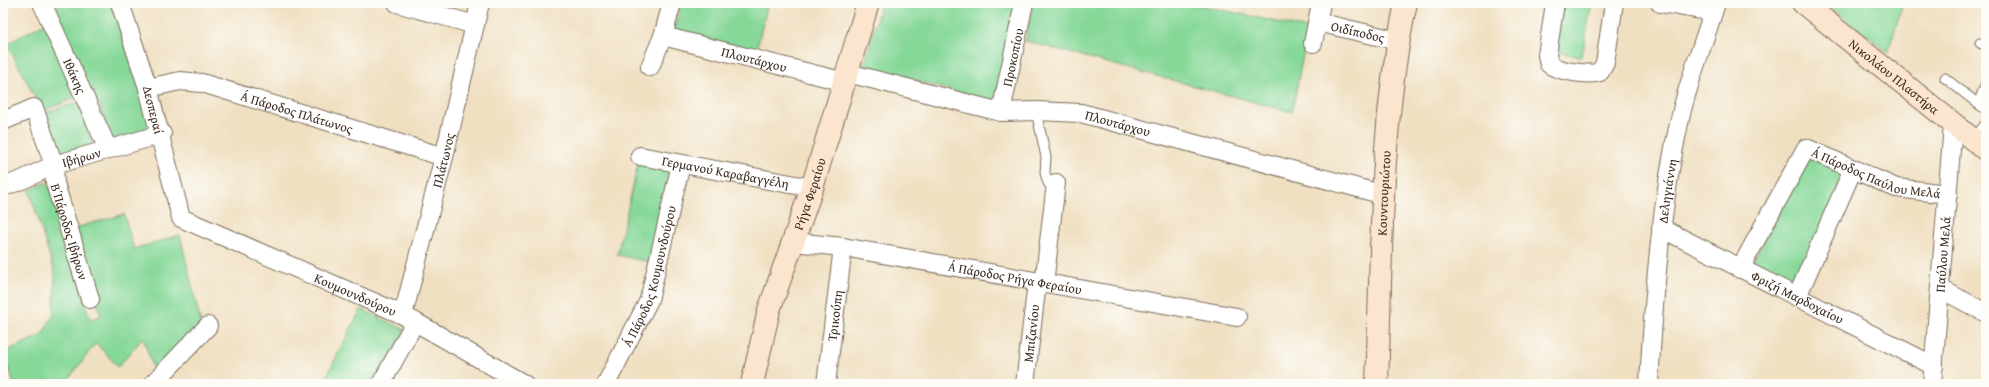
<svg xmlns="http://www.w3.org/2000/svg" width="1989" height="387" font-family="'Gentium Book Plus',serif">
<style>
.green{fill:#86d899;stroke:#60815c}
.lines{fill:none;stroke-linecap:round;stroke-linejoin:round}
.lane-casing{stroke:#7a6a57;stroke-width:11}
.street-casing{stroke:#7a6a57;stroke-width:20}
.secondary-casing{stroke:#7a6a57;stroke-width:24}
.lane{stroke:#fff;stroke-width:9}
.street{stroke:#fff;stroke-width:18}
.secondary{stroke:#fbe5cf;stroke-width:22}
.labels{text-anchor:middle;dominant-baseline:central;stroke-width:3.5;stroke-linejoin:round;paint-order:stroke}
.street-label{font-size:13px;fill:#3b2a1e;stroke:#fdfcf7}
</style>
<rect width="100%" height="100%" fill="#fdfcf7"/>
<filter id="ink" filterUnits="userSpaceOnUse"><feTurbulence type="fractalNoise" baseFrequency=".025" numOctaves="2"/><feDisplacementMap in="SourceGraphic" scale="8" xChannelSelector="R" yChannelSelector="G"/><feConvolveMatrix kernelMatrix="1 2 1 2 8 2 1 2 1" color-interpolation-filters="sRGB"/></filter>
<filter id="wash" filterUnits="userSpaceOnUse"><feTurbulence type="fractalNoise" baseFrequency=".012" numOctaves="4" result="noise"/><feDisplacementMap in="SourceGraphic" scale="16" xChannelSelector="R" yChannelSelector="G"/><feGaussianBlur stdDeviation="0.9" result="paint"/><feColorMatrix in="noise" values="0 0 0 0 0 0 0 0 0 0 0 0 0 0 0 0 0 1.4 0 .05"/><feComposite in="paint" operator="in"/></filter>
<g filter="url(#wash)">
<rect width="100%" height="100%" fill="#f0e0c2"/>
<g class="green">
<path d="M49,3h61l13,32 30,96 -41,13 -13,-41 -7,-1 -3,-9 -47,18 -35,-67 48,-27z"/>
<path d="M681,3h87l-12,49 -82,-21z"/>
<path d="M881,3h135l-21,100 -131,-37z"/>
<path d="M1033,3h159l116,26 -16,83 -267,-71z"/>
<path d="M1552,3h40l-10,54 -40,-8z"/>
<path d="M1825,3h78l-15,49z"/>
<path d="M78,102l15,42 -35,12 -13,-43z"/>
<path d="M1809,157l37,16 -51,115 -45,-22z"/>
<path d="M639,159l36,7 -21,97 -37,-8z"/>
<path d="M48,182l42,137 11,-3 -26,-88 49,-14 10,35 46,-14 21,89 -46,50 -12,-36 -25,29 -22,-24 -29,38 3,3h-56l-10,-32 38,-17 12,-22 1,-40 -26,-83z"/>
<path d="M361,309l44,21 -28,54 -54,-1z"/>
</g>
</g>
<g filter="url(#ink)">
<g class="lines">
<defs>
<g id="lane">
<path d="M1980,43l6,3"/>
<path d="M1945,78l41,32"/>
<path d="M1978,104l8,-21"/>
<path d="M1036,111l10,46 -1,16 3,10 7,6"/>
<path d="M1973,140l13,-17"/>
</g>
<g id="street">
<path id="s1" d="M42,3l66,146"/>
<path id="s2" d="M120,3l28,85 33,130 222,97 121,69"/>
<path d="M397,3l78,22"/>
<path d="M1555,3l-8,52 2,9c8,7 41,12 51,8l5,-9 9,-60"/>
<path d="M1660,3l53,9"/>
<path id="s3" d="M1317,22l82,19"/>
<path id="s4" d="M663,36l182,46"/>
<path d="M1313,43l8,-40"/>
<path d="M650,67l13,-31 9,-33"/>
<path id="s5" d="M848,73l153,39 35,-1 45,2 303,82"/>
<path id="s6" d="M148,88l32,-7 22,2 242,74"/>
<path id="s7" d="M1001,112l23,-109"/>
<path id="s8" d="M3,121l31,-13 20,57 1,18 35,116"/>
<path id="s9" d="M640,156l172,32"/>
<path id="s10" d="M3,187l21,-8 30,-14 108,-31"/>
<path id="s11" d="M1661,228l273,138"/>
<path id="s12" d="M793,242l50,5 394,70"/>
<path id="s13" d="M1740,269l66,-121 90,40 52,6"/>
<path d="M1044,284l12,-101"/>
<path d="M1941,289l45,24"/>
<path d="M1797,297l56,-128"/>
<path id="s14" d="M403,315l41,-158 36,-154"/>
<path d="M153,384l55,-58"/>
<path d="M381,384l34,-62"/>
<path id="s15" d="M606,384l43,-84 32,-136"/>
<path id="s16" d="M826,384l17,-137"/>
<path id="s17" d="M1025,384l12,-102"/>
<path id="s18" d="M1649,384c5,-92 12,-184 33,-274 9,-36 23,-71 34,-107"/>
<path id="s19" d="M1932,384l21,-259"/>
</g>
<g id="secondary">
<path id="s20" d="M1803,3l183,147"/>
<path id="s21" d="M752,384l17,-74 43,-122 56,-185"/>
<path id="s22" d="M1377,384c5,-126 2,-257 29,-381"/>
</g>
</defs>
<use href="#lane" class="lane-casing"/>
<use href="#street" class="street-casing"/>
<use href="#secondary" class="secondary-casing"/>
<use href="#lane" class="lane"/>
<use href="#street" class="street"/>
<use href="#secondary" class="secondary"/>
</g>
</g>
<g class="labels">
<g class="street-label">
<text stroke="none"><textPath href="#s3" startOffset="42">Οιδίποδος</textPath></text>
<text stroke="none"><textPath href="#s7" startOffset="56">Προκοπίου</textPath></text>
<text stroke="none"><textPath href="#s4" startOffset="94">Πλουτάρχου</textPath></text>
<text stroke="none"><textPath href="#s1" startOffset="80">Ιθάκης</textPath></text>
<text stroke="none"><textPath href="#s20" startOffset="117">Νικολάου Πλαστήρα</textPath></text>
<text stroke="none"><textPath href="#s2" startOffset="112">Δεσπεραί</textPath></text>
<text stroke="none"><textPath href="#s6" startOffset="154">Α΄ Πάροδος Πλάτωνος</textPath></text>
<text stroke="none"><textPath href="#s5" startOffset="276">Πλουτάρχου</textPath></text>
<text stroke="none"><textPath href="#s10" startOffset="84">Ιβήρων</textPath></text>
<text stroke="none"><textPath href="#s14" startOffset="160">Πλάτωνος</textPath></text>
<text stroke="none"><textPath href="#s13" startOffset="213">Α΄ Πάροδος Παύλου Μελά</textPath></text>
<text stroke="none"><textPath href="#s9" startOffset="87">Γερμανού Καραβαγγέλη</textPath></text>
<text stroke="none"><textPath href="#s18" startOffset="194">Δεληγιάννη</textPath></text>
<text stroke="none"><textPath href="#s21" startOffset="199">Ρήγα Φεραίου</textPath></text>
<text stroke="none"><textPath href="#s22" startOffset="191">Κουντουριώτου</textPath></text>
<text stroke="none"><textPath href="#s8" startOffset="163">Β΄ Πάροδος Ιβήρων</textPath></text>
<text stroke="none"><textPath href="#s19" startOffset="130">Παύλου Μελά</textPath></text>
<text stroke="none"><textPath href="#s15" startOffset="117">Α΄ Πάροδος Κουμουνδούρου</textPath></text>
<text stroke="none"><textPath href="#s12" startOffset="225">Α΄ Πάροδος Ρήγα Φεραίου</textPath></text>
<text stroke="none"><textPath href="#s2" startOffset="414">Κουμουνδούρου</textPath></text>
<text stroke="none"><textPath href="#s11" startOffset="153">Φριζή Μαρδοχαίου</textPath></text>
<text stroke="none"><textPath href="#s16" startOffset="69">Τρικούπη</textPath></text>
<text stroke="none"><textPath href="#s17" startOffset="51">Μπιζανίου</textPath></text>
</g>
</g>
<rect width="1989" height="387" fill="none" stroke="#fdfcf7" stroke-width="16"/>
</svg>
